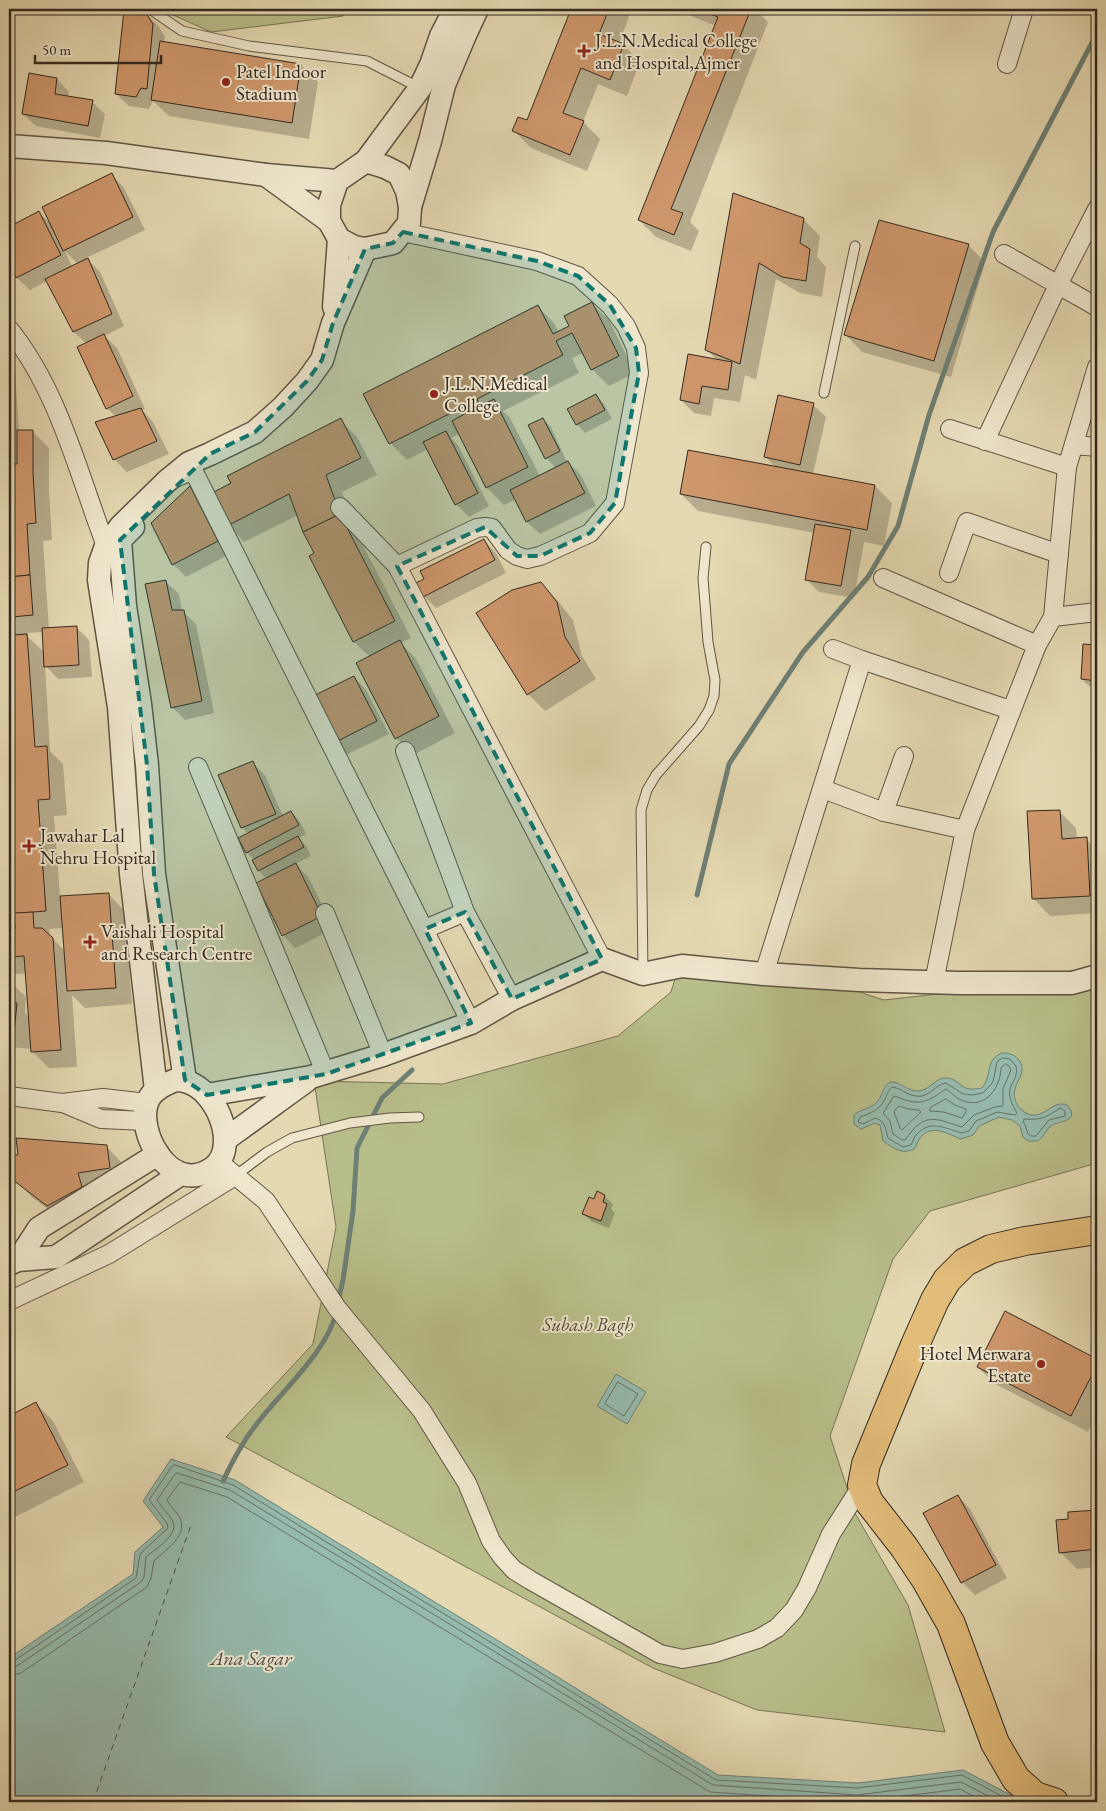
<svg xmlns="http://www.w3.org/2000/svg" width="1106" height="1811" font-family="'EB Garamond',serif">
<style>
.green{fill:#b8be8a;stroke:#767455}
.water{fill:#96baad;stroke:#6e8075}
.shadow{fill:#0003;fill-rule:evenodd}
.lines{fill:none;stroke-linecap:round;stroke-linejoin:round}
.shore{stroke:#647266;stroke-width:1}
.stream{stroke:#6e8075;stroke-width:5}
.ferry{stroke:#4c4d43;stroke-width:1;stroke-dasharray:6 5;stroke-linecap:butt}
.building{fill:#cf986c;stroke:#332920}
.service-casing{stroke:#605544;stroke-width:11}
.minor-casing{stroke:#605544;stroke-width:20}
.tertiary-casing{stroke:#605544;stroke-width:25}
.trunk-casing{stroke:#332920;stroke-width:30}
.service{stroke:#eee6cd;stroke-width:9}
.minor{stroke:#eee6cd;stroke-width:18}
.tertiary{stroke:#eee6cd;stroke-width:22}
.trunk{stroke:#e2bc79;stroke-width:28}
.marked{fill:#0f766e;fill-opacity:0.2;stroke:#0f766e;stroke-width:4;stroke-dasharray:10 6;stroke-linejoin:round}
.poi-dot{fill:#8f2418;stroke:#eee6cd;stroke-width:2}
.labels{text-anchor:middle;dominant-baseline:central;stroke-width:4;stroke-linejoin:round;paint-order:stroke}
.poi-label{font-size:19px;fill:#332920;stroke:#eee6cd;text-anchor:start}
.park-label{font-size:19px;font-style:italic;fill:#544e3a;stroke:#eee6cd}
.water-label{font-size:20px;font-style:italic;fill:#4c4d43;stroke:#eee6cd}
</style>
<rect width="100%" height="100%" fill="#e5d9b2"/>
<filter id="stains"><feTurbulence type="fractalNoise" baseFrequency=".004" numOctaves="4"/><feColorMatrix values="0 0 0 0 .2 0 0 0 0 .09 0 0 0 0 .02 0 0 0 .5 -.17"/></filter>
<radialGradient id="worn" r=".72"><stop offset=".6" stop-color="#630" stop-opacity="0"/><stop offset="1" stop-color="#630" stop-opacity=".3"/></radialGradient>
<g class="green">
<path d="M160,9h188l-5,7 -132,16z"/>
<path d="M681,959l133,7 51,28 19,6 213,-24v187l-167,48 -37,48 -63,177 26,79 52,90 37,127 -188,-22 -104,-42 -427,-231 87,-93 23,-117 -22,-146 129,3 175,-48 53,-44z"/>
</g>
<g class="water">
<path d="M1002,1053c11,-1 24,8 19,22 -1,4 -5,8 -6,14 -3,10 3,21 13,25 16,6 25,-15 39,-9 14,16 -7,16 -15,20 -6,4 -8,12 -14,16h-10l-5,-4 -3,-11 -8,-6 -13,-3 -20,9 -6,9 -12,4c-13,-5 -30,-16 -41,-1 -3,4 -3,8 -6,11 -13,6 -20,-1 -31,-8l-3,-16 -5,-2 -14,6 -7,-5v-9c6,-6 16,-6 22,-12 7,-7 6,-16 14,-21 11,-1 17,10 29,9 11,-1 17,-14 27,-13 17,1 11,15 36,10 11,-14 2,-27 20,-35z"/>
<path d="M616,1374l30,18 -19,32 -30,-18z"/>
<path d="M171,1459l64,21 483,295 140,8 105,-13 61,32h-1015v-144l124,-84 2,-22 28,-25 -20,-26z"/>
</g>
<g class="shadow">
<path d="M572,9h60l-13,34 5,2 16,17 -13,34 -29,-12 -15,38 17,17 -13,32 -56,-23 -17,-17 13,-9z"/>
<path d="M674,9h81l13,13 -78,200 9,9 -8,20 -35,-14 -17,-17 77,-194z"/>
<path d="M146,14l13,13 6,10 -1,6 137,22 17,17 -9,57 -140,-23 -16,-15 -4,8 -20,-3 -13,-12z"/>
<path d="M57,79l12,13 -1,5 24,5 13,12 -5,24 -64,-12 -13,-12z"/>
<path d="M112,175l12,13 21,42 -59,28 14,14 24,54 -20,10 13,12 28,61 -3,1 11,12 16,32 -42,18 -13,-13 2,-42 -9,-9 -20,-64 -13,-12 -27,-51 -17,9 -13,-12 -8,-19v-31l30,-15 13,12zM65,251l13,13 -6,3z"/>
<path d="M734,195l69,24 17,17 -3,21 9,10 -4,30 -22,-4 -24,-14 -20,101 -11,-5 -5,27 -26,-4 -3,18 -17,-3 -13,-13 37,-39 -12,-12z"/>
<path d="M968,245l17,17 -34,115 -89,-25 -16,-17z"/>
<path d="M592,304l17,16 26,53 -26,13 -17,-17 -8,-16 -12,5 7,15 -76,38 7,7 30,58 16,-8 -10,-10 -3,-39 8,8 15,33 15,15 15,31 -56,28 -13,-12 -11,-23 -12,6 -17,-17 -28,-54 -8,4 7,7 31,61 -20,11 -13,-13 -28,-55 -21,11 -17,-17 147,-137 17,17 5,9 11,-5z"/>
<path d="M9,349l5,5 5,77h13l17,17v43l3,49 -9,1 6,88 27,-2 13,13 3,37 -34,2 -13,-14 5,86 13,13 4,51 -13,1 6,81 48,-3 17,17 7,93 -47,4 -13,-13 5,72 -28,1 -17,-17v-2l-23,-2v-67l17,17 -1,16 5,5 -3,-45 -18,2v-44h8l-1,-9 -7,-7zM43,632l2,21 -17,-16v-4zM64,928l1,23 -15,-15 -1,-7z"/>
<path d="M596,395l8,9 8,15 -27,14 -8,-9z"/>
<path d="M813,405l13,12 -13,57 62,12 17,17 -8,43 -20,-4 -10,56 -35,-6 -13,-13 9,-46 -117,-22 -17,-17 95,-26 -11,-12z"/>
<path d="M340,420l17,17 20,38 -35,17 14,40 55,106 -10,5 15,16 39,74 -42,22 -17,-17 -26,-81 -16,-15 -43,-86 5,-2 -18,-39 -54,27 -16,-17z"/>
<path d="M190,487l12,13 28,54 -44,23 -13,-13z"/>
<path d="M484,540l12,13 10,20 -70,35 -12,-12z"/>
<path d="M166,582l13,12 3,17 14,13 18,89 -29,7 -13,-13z"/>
<path d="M541,584l17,17 15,19 9,36 14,23 -51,32 -17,-17z"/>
<path d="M1084,646l13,1v41l-7,-1 -8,-8z"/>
<path d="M354,677l12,13 23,44 -43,21 -13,-12z"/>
<path d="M252,762l13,13 18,41 8,-4 8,8 7,14 -8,4 8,8 5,10 -16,8 14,14 25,51 -39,19 -12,-13 -16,-56 -8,-8 -5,-10 1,-1 -8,-7 -7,-14 9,-5 -7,-6 -22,-52z"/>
<path d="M1059,811l17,17 1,11h9l11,11v63l-47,3 -16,-17z"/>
<path d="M106,1146l17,18 -58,58 -33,-25 -18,-18 6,-23z"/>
<path d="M604,1196l9,8 -2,5 4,4 -6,15 -17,-6 -8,-8 10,-14z"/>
<path d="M1006,1313l91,47v55l-9,17 -93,-48 -17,-17z"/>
<path d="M36,1404l17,17 31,61 -75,38v-102z"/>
<path d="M958,1496l12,13 37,69 -32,17 -13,-13z"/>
<path d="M1097,1511v56l-20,2 -17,-17 10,-31 -1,-8z"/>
</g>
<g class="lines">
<g class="shore">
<path d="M1003,1058l7,1 6,7c4,19 -17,18 1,47l-2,2 -18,-3 -21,9 -7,10 -7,2c-16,-4 -31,-14 -45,1 -3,3 -4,7 -6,11l-8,2 -15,-9c-3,-10 -2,-17 -13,-20l-12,6 -5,-2 2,-5c9,-3 19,-7 24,-16 3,-5 3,-10 8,-14 10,1 17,11 30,9 9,-2 15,-12 24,-13l17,11 9,1 11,-2 10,-11 4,-20z"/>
<path d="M1006,1064l3,2 2,4 -8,19v17l-8,1 -21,8 -12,12c-19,-5 -34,-16 -50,4 -3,3 -4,6 -7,9h-3l-9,-6 -3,-13 -7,-8 11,-17c5,1 9,4 15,5 15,4 25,-4 37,-12 5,3 8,7 13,10 24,12 41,-8 42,-31z"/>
<path d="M946,1099l9,6 11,4v3l-4,6 -18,-6 -14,-1v-3z"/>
<path d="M899,1106l9,3 11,1 2,2 -19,18 -2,-2 -6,-16z"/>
<path d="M1060,1108l5,3v5l-16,4 -13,16c-10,1 -8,-4 -11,-11 -2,-6 -3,1 -1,-6 18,1 21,-1 36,-11z"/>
<path d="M618,1382l20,12 -14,22 -19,-12z"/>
<path d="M9,1662l5,-1 122,-83 4,-24 28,-26 -1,-5 -18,-23 23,-34 3,-1 58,20 483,295 141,8 105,-13 51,27"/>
<path d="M9,1668l8,-2 124,-84 3,-5 2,-20c9,-8 35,-23 26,-37 -4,-7 -11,-13 -15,-20l18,-26 2,-1 53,17 483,295 144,10 104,-13 39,20"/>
<path d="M9,1676l12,-3 126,-86 4,-9 3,-17c11,-11 36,-26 25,-45 -4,-6 -9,-10 -12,-16l13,-18 47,15 483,295 147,10 103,-13 24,13"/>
</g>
<g class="stream">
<path d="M697,895l32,-131 74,-112 65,-75 30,-51 31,-111 64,-183 104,-199"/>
<path d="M338,1302l5,-22 10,-69 4,-63 25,-50 30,-28"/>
<path d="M223,1481c10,-21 21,-42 36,-60 24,-31 68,-70 77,-108"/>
</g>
<path class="ferry" d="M93,1802l98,-277"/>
</g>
<g class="building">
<path d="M571,9h38l-10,25 25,10 -14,36 -29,-12 -18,45 21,8 -14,34 -58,-24 6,-14 9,3z"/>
<path d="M697,9h54l-80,200 12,4 -9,22 -36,-15 80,-203z"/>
<path d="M124,10l22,3 7,11 -6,65 -6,-1 -5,9 -21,-3z"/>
<path d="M160,41l141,23 -9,59 -141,-23z"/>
<path d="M29,73l28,5 -2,16 38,6 -5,26 -66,-12z"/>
<path d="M112,173l21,44 -70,34 -21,-44z"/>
<path d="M733,193l71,25 -4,25 10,6 -4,32 -24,-4 -23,-14 -19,101 -35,-14z"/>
<path d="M39,211l22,44 -45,23 -7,-16v-35z"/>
<path d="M879,220l90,24 -35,117 -90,-26z"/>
<path d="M88,258l24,56 -39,18 -28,-53z"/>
<path d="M592,302l27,54 -28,14 -19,-37 -16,8 7,14 -86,44 3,7 14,-7 34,68 -42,21 -34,-67 16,-9 -3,-6 -76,38 -26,-50 175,-89 15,29 16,-8 -5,-10z"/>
<path d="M104,334l29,62 -27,13 -29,-62z"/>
<path d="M688,354l44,8 -4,28 -26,-4 -3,18 -19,-4z"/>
<path d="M596,394l9,16 -29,15 -9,-16z"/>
<path d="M778,395l36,8 -14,62 -36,-8z"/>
<path d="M141,408l16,33 -44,19 -18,-38z"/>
<path d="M341,418l20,40 -35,17 14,39 -37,18 -14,-38 -62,32 -17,-32 21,-11 -4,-7z"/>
<path d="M543,418l17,33 -15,8 -17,-34z"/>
<path d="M17,430h16v43l3,50 -9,1 3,51 -21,2v-113h8z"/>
<path d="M446,431l32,62 -23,12 -32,-63z"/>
<path d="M688,450l187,35 -8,45 -187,-36z"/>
<path d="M568,461l17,32 -59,29 -16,-32z"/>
<path d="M190,486l28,55 -46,24 -21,-42z"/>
<path d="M340,514l55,107 -42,21 -44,-86 5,-3 -11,-21z"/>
<path d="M815,524l36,6 -10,56 -36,-6z"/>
<path d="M484,539l11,21 -72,37 -7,-14 8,-4 -4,-8z"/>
<path d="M30,575l3,40 -21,2 1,18 14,-1 8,113 12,-1 3,53 -12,1 8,111 -37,3v-337z"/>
<path d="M166,580l6,30h12l18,91 -31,7 -26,-124z"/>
<path d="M541,582l16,20 8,35 15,24 -53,34 -51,-82 36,-23z"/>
<path d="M77,626l2,39 -35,2 -2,-39z"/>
<path d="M400,640l39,76 -44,23 -39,-76z"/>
<path d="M1083,644l14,1v36l-16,-2z"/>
<path d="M354,676l23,45 -45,23 -23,-46z"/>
<path d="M253,761l23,53 -35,14 -23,-53z"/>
<path d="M1060,810l2,29 25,-2 3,59 -58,3 -5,-88z"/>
<path d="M291,811l8,14 -53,28 -8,-15z"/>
<path d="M298,836l6,11 -46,24 -6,-11z"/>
<path d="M296,863l26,53 -40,20 -26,-53z"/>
<path d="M109,893l7,95 -49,3 -7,-95z"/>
<path d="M33,912l1,16h8l11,10 8,112 -30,2 -7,-96 -15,1v-27l6,-1 -1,-16z"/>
<path d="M9,1002l8,1 -3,30 -5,-1z"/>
<path d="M16,1138l91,7 3,23 -32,5 4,14 -35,19 -34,-26 -4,-26 9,1z"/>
<path d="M597,1191l8,4 -2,7 4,2 -6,17 -19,-7 7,-17 5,2z"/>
<path d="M1005,1311l92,48v6l-26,51 -94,-49z"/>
<path d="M36,1402l32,63 -59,29v-78z"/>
<path d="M958,1495l38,70 -35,18 -38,-70z"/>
<path d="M1097,1510v39l-38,4 -3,-33 12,-1v-7z"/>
</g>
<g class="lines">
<defs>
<g id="service">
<path d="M150,9l32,22 67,15 118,15 53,27"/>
<path d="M824,393l31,-147"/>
<path d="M643,974l-2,-164 6,-20 9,-15 43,-49 10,-16 5,-14 1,-16 -7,-38 -5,-64 3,-31"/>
<path d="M235,1176l32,-24 25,-14 58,-15 40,-5 29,-1"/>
</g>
<g id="minor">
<path d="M1007,64l17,-55"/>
<path d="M1004,254l93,53"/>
<path d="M9,329c50,62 69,144 97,217"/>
<path d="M950,429l117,38"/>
<path d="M985,441l73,-156 39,-76"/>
<path d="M1074,445l23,2"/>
<path d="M175,478l18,-8 278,553"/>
<path d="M340,507l57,59 205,393"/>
<path d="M397,566l80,-38 8,-1 7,1 16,22 9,6 10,3 13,-3 50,-23 25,-30 24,-130 -3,-25 -10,-22 -16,-21 -32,-29 -41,-15 -134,-29"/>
<path d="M949,573l18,-51 92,32"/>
<path d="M883,578l154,67"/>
<path d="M1053,617l44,-5"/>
<path d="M833,649l29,11 148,50"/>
<path d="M405,751l60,161 47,87"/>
<path d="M198,767l128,307"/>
<path d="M823,789l61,23 81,18"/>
<path d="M884,812l20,-56"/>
<path d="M325,913l58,142"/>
<path d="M425,929l40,-17"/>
<path d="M764,974l98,-314"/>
<path d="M934,982l31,-152 72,-185 16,-28 14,-150 30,-100"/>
<path d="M9,1096l53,7 41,-5 44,5"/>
<path d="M63,1103l38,16 45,2"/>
<path d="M219,1162l47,39 71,107 85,103 45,72 24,58 12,17 11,12 16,10 130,74 23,5 32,-6 43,-14 19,-11 17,-18 13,-22 24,-54 31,-49"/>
<path d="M9,1301l100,-47 126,-78"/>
</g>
<g id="tertiary">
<path d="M9,146l97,7 160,22 71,6"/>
<path d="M366,161l19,6 14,7 8,17 3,16 -1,16 -16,20 -28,6 -11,-2 -15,-8 -10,-18v-16l8,-24z"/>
<path d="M366,161l54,-73 11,-23 10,-29 14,-27"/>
<path d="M266,175l63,46"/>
<path d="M410,207l20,-66 14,-56 21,-50 12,-26"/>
<path d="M334,307l5,-68"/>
<path d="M133,527l-13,13 5,66 15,98 7,61 7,109 31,206"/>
<path d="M176,1080c31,0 54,42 48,70 -2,10 -9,18 -18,22 -38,18 -69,-40 -59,-69 4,-13 18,-19 29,-23z"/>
<path d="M156,1090l-25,-216 -12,-167 -20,-127 1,-17 6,-17 15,-20 46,-45 22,-18 21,-9 45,-22 28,-25 24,-26 15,-21 11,-37 32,-74"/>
<path d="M207,1095l104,-18 72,-22 88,-32 41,-24 90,-40 41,15 39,-8 82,8 95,6 100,3h113l25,-7"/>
<path d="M226,1139l80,-58"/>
<path d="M18,1260l21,-32 119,-74"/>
<path d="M9,1264l9,-4 38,-3 123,-82"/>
</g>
<path id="trunk" d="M1054,1802l-19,-6 -19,-17 -21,-36 -44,-119 -25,-44 -22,-33 -35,-45 -7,-17 4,-21 49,-119 20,-45 12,-20 18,-18 26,-13 34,-8 72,-11"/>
</defs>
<use href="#service" class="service-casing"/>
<use href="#minor" class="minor-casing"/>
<use href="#tertiary" class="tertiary-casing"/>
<use href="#trunk" class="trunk-casing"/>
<use href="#service" class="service"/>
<use href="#minor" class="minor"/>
<use href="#tertiary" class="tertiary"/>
<use href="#trunk" class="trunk"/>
</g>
<path class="marked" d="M403,232l134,29 41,15 32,29 26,43 3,25 -24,130 -25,30 -50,23h-23l-32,-29 -88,39 205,393 -90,40 -47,-87 -40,17 46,94 -145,51 -119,21 -22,-15 -31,-206 -7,-109 -27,-225 90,-86 45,-22 52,-51 15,-21 11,-37 32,-74 28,-6z"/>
<g class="poi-dot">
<path d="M581.5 43.5h5v5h5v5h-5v5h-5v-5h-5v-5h5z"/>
<circle cx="226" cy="82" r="5"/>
<circle cx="434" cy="394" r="5"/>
<path d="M26.5 838.5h5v5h5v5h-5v5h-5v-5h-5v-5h5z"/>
<path d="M87.5 934.5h5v5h5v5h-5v5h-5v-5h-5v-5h5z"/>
<circle cx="1041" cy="1364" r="5"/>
</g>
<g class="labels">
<g class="poi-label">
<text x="595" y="40">J.L.N.Medical College<tspan x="595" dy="22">and Hospital,Ajmer</tspan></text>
<text x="236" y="71">Patel Indoor<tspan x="236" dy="22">Stadium</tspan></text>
<text x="444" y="383">J.L.N.Medical<tspan x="444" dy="22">College</tspan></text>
<text x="40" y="835">Jawahar Lal<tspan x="40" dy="22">Nehru Hospital</tspan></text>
<text x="101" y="931">Vaishali Hospital<tspan x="101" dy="22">and Research Centre</tspan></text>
<text x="1031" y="1353" text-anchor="end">Hotel Merwara<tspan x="1031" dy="22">Estate</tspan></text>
</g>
<g class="park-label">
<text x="588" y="1324">Subash Bagh</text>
</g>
<g class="water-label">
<text x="251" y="1658">Ana Sagar</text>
</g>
</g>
<rect width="1106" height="1811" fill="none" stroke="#e5d9b2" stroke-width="30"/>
<rect x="10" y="10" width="1086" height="1791" fill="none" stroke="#332920" stroke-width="2.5"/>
<rect x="15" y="15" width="1076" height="1781" fill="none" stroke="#332920"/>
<path d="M35 55v8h126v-8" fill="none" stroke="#332920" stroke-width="2.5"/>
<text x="42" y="55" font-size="15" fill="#332920" stroke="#eee6cd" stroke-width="4" paint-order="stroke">50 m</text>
<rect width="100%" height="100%" filter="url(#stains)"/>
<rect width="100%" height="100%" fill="url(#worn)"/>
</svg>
